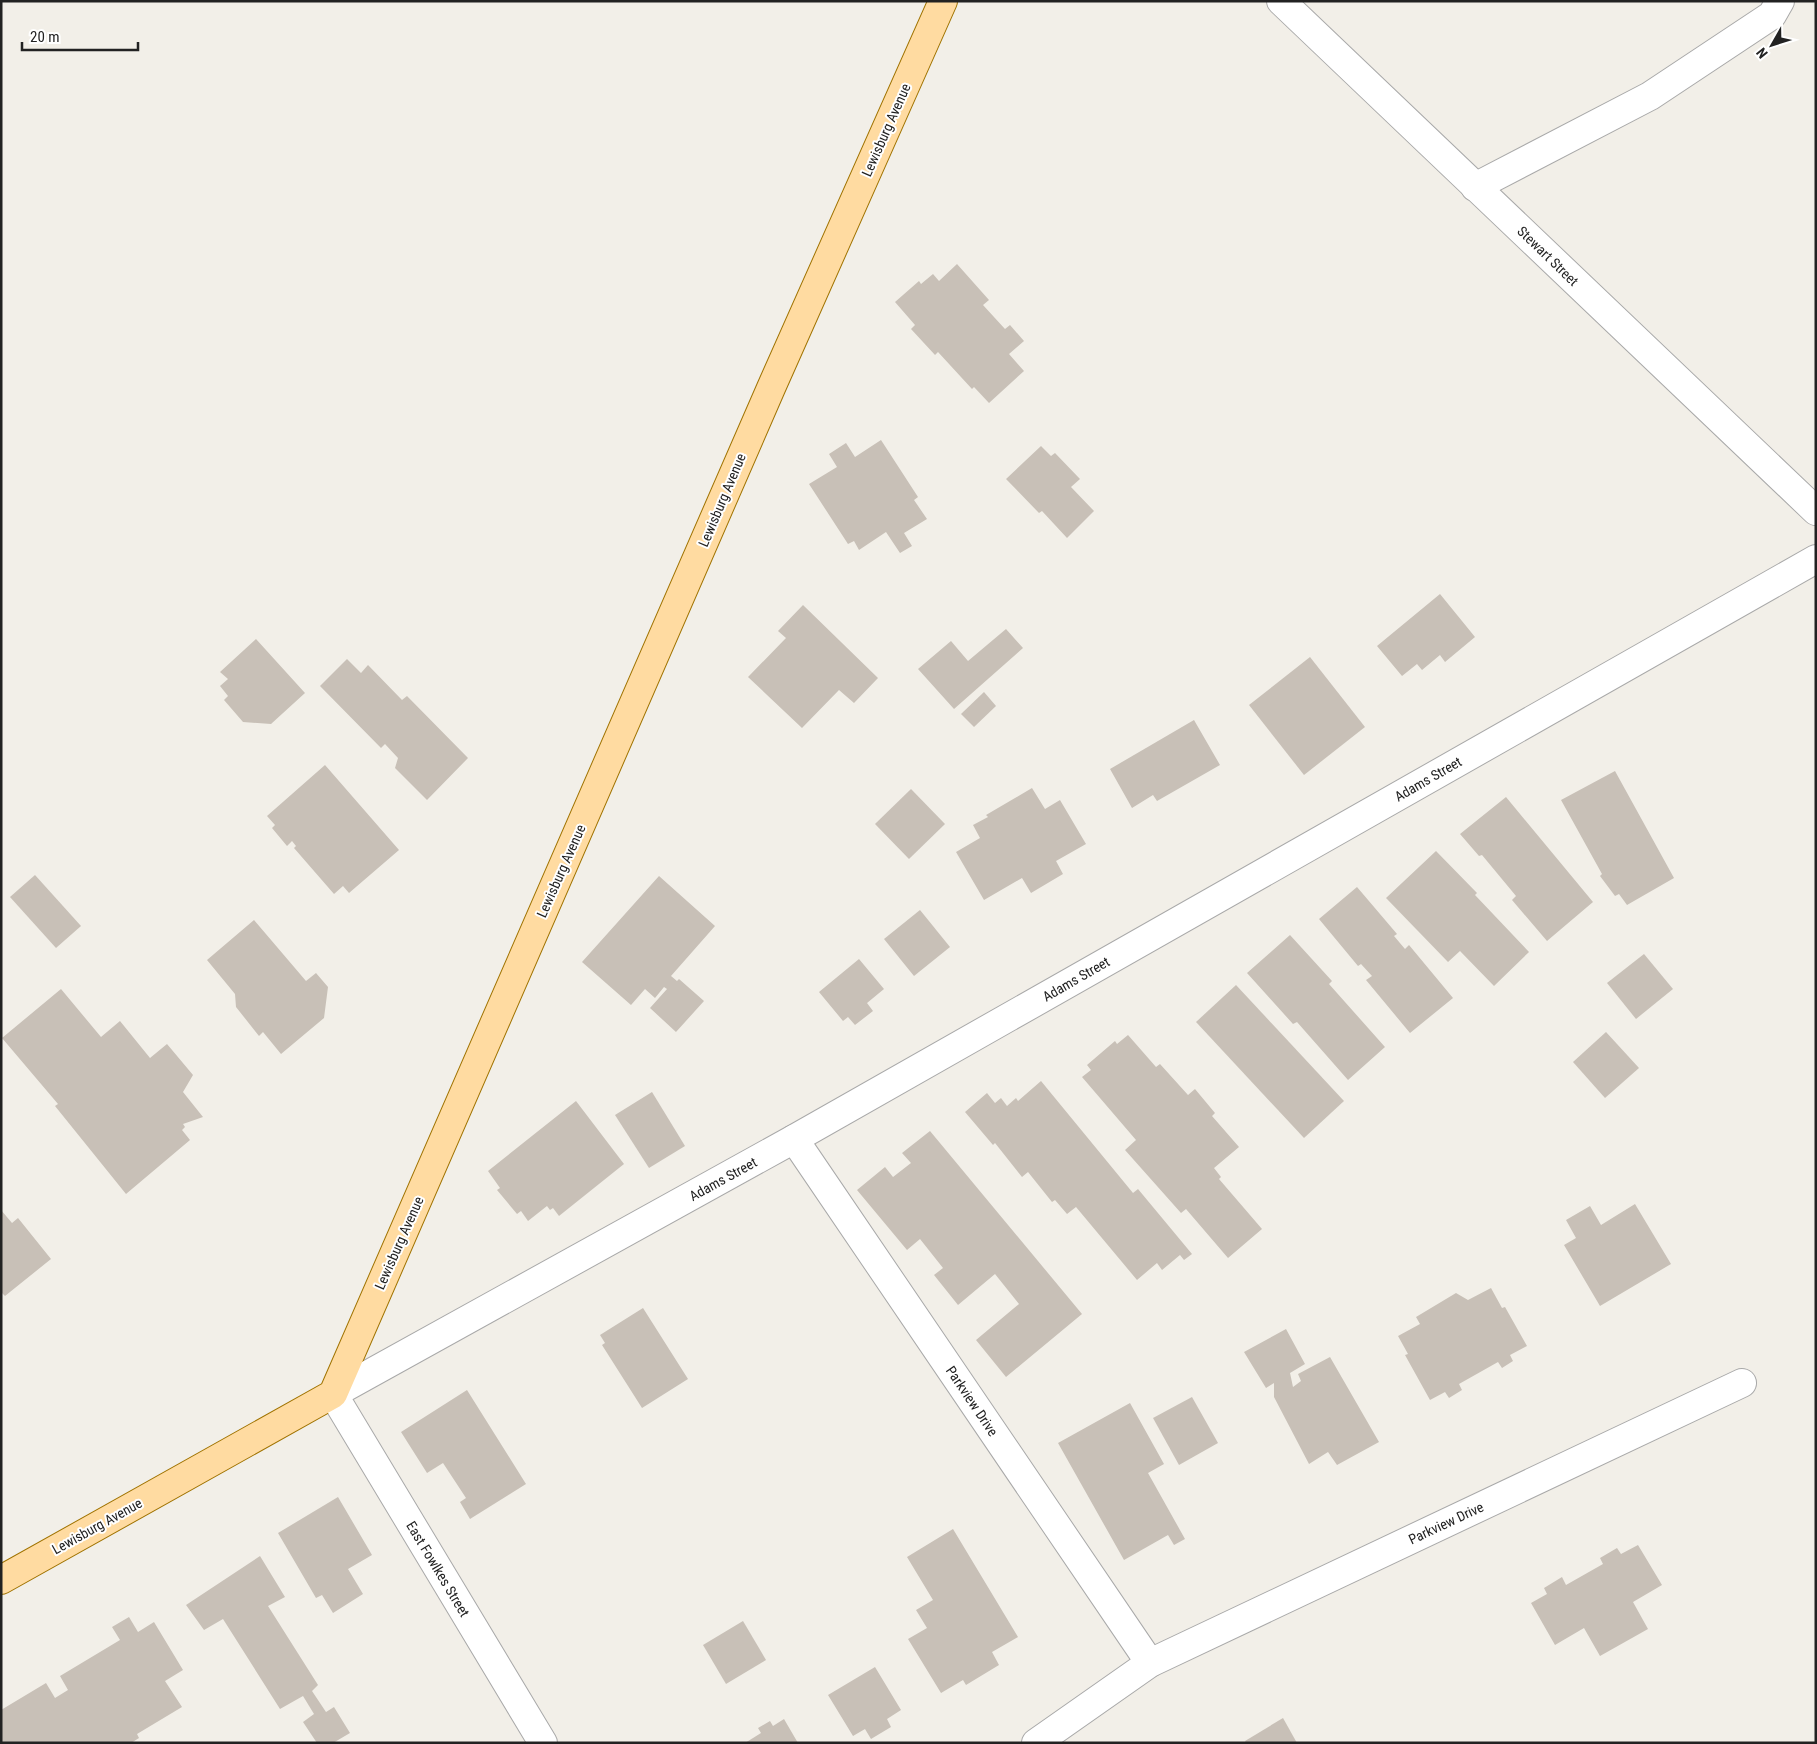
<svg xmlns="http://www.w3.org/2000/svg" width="1817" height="1744" font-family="'Roboto Condensed',sans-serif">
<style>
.building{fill:#c8c0b7}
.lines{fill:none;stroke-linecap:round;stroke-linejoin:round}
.minor-casing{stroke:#a9a9a9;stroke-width:30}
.major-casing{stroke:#a07300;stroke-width:30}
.minor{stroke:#fff;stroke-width:28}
.major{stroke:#ffdba1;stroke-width:28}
.labels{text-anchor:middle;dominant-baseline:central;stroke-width:4;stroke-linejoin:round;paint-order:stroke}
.street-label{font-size:14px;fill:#222;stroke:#fff}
</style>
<rect width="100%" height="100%" fill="#f2efe8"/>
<g class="building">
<path d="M957,264l32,36 -6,5 22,24 5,-4 14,16 -15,13 15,17 -35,32 -15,-16 -2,2 -34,-37 -3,3 -24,-26 4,-4 -20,-23 24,-21 2,3 12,-10 6,7z"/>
<path d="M881,440l37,57 -4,3 13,19 -23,14 8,13 -12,7 -14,-21 -27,18 -5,-9 -6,3 -39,-60 28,-17 -8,-13 17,-11 9,14z"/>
<path d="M1041,446l10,10 4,-3 25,26 -9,8 23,24 -27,27 -25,-27 -3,2 -33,-34z"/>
<path d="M1440,594l35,43 -30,25 -5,-7 -18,15 -5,-6 -15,12 -25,-30z"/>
<path d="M803,605l75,73 -24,25 -15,-13 -37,38 -54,-51 38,-39 -8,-7z"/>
<path d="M1006,629l17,19 -69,61 -36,-40 33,-28 17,20z"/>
<path d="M256,639l49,54 -34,31 -28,-2 -19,-22 4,-4 -8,-10 8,-7 -8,-7z"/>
<path d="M1310,657l55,70 -61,48 -55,-70z"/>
<path d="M347,659l14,14 7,-8 34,35 5,-4 61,62 -41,42 -32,-32 3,-10 -13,-14 -4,4 -61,-62z"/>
<path d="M984,692l12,14 -22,21 -13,-13z"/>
<path d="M1194,720l26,45 -63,36 -4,-6 -21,13 -22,-39z"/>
<path d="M325,765l74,85 -50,43 -6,-7 -9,8 -40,-46 2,-2 -4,-5 -5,5 -15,-18 3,-3 -8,-9z"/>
<path d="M1615,771l59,107 -47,27 -8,-11 -4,2 -15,-20 2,-2 -41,-74z"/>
<path d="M1032,788l13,21 15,-9 26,44 -30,17 7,13 -32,19 -9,-15 -38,22 -28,-48 24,-14 -7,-13 15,-8 -2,-2z"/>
<path d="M911,789l34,35 -36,35 -34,-35z"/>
<path d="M1506,797l87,105 -46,39 -35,-41 4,-4 -34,-41 -3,1 -19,-22z"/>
<path d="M1436,851l41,42 -2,2 54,57 -35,34 -34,-35 -12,11 -62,-64z"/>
<path d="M35,875l46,51 -25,22 -46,-51z"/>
<path d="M659,876l56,50 -44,50 6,5 2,-2 25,22 -28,31 -26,-24 17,-19 -3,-2 -9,11 -10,-9 -14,16 -49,-43z"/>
<path d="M1357,887l40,47 -3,2 11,13 4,-4 44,53 -43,35 -44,-53 6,-4 -11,-12 -3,2 -39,-47z"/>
<path d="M920,910l30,37 -36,29 -30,-37z"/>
<path d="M254,920l52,61 10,-8 12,14 -4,31 -43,36 -18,-22 -4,4 -23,-29 -1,-13 -28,-34z"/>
<path d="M1290,935l42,46 -3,3 56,63 -37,33 -51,-58 -4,2 -46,-51z"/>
<path d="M1644,954l29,35 -37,30 -29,-36z"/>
<path d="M859,959l25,30 -17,14 6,8 -18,14 -7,-8 -5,4 -24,-29z"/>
<path d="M1236,985l108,116 -40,37 -108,-116z"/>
<path d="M61,989l40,48 19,-16 30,37 17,-14 26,31 -10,17 20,25 -20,7 2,3 -3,3 8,10 -64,54 -71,-88 3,-2 -56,-66z"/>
<path d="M1606,1032l33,36 -34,30 -32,-36z"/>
<path d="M1128,1035l28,32 4,-3 28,31 7,-6 20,24 -3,3 27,31 -25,21 7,9 -2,2 43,50 -34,29 -42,-49 -5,4 -56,-63 11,-10 -54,-63 9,-7 -4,-5 28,-24 2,3z"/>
<path d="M1041,1081l92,112 5,-4 54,65 -8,6 -4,-5 -18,15 -5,-7 -20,17 -61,-73 -9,7 -12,-14 -3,2 -24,-30 -6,5 -27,-34 -2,2 -28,-33 22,-19 8,10 6,-5 6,8 9,-8 2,3z"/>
<path d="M652,1092l33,54 -36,22 -34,-53z"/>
<path d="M576,1101l48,63 -65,52 -6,-8 -3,2 -3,-4 -19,15 -7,-10 -4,3 -20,-24 3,-2 -12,-17z"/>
<path d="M930,1131l152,183 -76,63 -30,-37 43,-36 -24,-30 -37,31 -24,-30 9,-7 -23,-29 -13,11 -50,-60 28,-23 8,10 18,-14 -9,-10z"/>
<path d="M1635,1204l36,60 -71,42 -36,-61 12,-7 -10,-18 24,-14 11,19z"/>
<path d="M1,1210l11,13 6,-5 33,41 -46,37 -4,-4z"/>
<path d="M1491,1288l11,20 3,-1 22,39 -17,9 3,6 -11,7 -4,-6 -39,22 3,6 -13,8 -4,-6 -15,8 -25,-45 3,-1 -10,-18 22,-12 -4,-7 40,-24 12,7z"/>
<path d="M643,1308l45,71 -46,29 -40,-63 3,-2 -5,-8z"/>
<path d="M1286,1329l19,35 -15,9 3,14 8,-6 -3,-7 32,-17 49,85 -42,23 -9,-13 -19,12 -35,-67v-14l-8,5 -22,-36z"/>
<path d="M467,1390l59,94 -56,35 -10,-17 6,-4 -23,-35 -16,10 -26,-41z"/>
<path d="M1192,1397l26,46 -39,22 -26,-47z"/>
<path d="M1130,1403l34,61 -16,9 37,66 -11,6 -6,-10 -44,25 -66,-117z"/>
<path d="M338,1497l34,58 -24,14 15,25 -30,19 -11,-18 -6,3 -38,-65z"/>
<path d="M953,1529l65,108 -26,15 7,13 -33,20 -3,-5 -22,13 -33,-54 19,-11 -11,-18 17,-10 -26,-43z"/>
<path d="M1638,1545l24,40 -29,17 15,27 -48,27 -16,-28 -29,17 -24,-42 16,-9 -3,-6 18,-11 4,8 37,-21 -3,-6 17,-10 4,6z"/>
<path d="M260,1556l25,41 -17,9 50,79 -6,6 14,21 8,-5 16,26 -17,10h-16l-14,-21 11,-8 -11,-18 -23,13 -57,-90 -19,11 -18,-25z"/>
<path d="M129,1617l9,15 16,-10 29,48 -18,11 17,26 -45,27 2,4 -8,5h-130v-33l45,-27 9,15 13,-8 -8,-14 60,-36 -8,-13z"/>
<path d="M743,1621l23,39 -40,24 -23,-39z"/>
<path d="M875,1667l26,43 -14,9 4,8 -20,12 -6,-10 -12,7 -25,-41z"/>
<path d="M1283,1718l14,25h-51l-1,-2z"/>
<path d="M784,1719l14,24h-53l16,-10 -3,-5 12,-7 3,5z"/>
</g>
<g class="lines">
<defs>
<g id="minor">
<path d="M1281,1l535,510"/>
<path d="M1475,187l175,-91 122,-81 8,-14"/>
<path d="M794,1139l356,524"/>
<path d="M543,1743l-210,-349 461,-255 1022,-580"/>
<path d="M1036,1743l114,-80 592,-280"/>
</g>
<path id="major" d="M1,1580l332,-186 438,-1006 172,-387"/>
</defs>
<use href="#minor" class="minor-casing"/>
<use href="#major" class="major-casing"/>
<use href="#minor" class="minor"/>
<use href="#major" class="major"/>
</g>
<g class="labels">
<g class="street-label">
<text transform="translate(886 130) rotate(-66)">Lewisburg Avenue</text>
<text transform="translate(1548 256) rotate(44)">Stewart Street</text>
<text transform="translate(722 500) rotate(-67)">Lewisburg Avenue</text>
<text transform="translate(1428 779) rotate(-30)">Adams Street</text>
<text transform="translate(561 871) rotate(-66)">Lewisburg Avenue</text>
<text transform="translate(1076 979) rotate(-30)">Adams Street</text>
<text transform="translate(723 1179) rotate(-29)">Adams Street</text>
<text transform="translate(399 1243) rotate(-66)">Lewisburg Avenue</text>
<text transform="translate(972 1401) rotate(56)">Parkview Drive</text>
<text transform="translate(1446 1523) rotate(-25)">Parkview Drive</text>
<text transform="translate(97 1526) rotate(-29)">Lewisburg Avenue</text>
<text transform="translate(438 1569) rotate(59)">East Fowlkes Street</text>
</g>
</g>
<rect width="1817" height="1744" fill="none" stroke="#222222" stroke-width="5"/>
<g transform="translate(1772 45) rotate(231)" stroke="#ffffff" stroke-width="4" paint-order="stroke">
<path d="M0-4L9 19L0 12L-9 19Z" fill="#222222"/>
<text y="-8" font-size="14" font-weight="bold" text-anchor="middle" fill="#222222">N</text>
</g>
<path d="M22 42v8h116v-8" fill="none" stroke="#222222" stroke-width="2.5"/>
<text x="30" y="42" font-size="15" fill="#222222" stroke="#ffffff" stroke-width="4" paint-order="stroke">20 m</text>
</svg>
